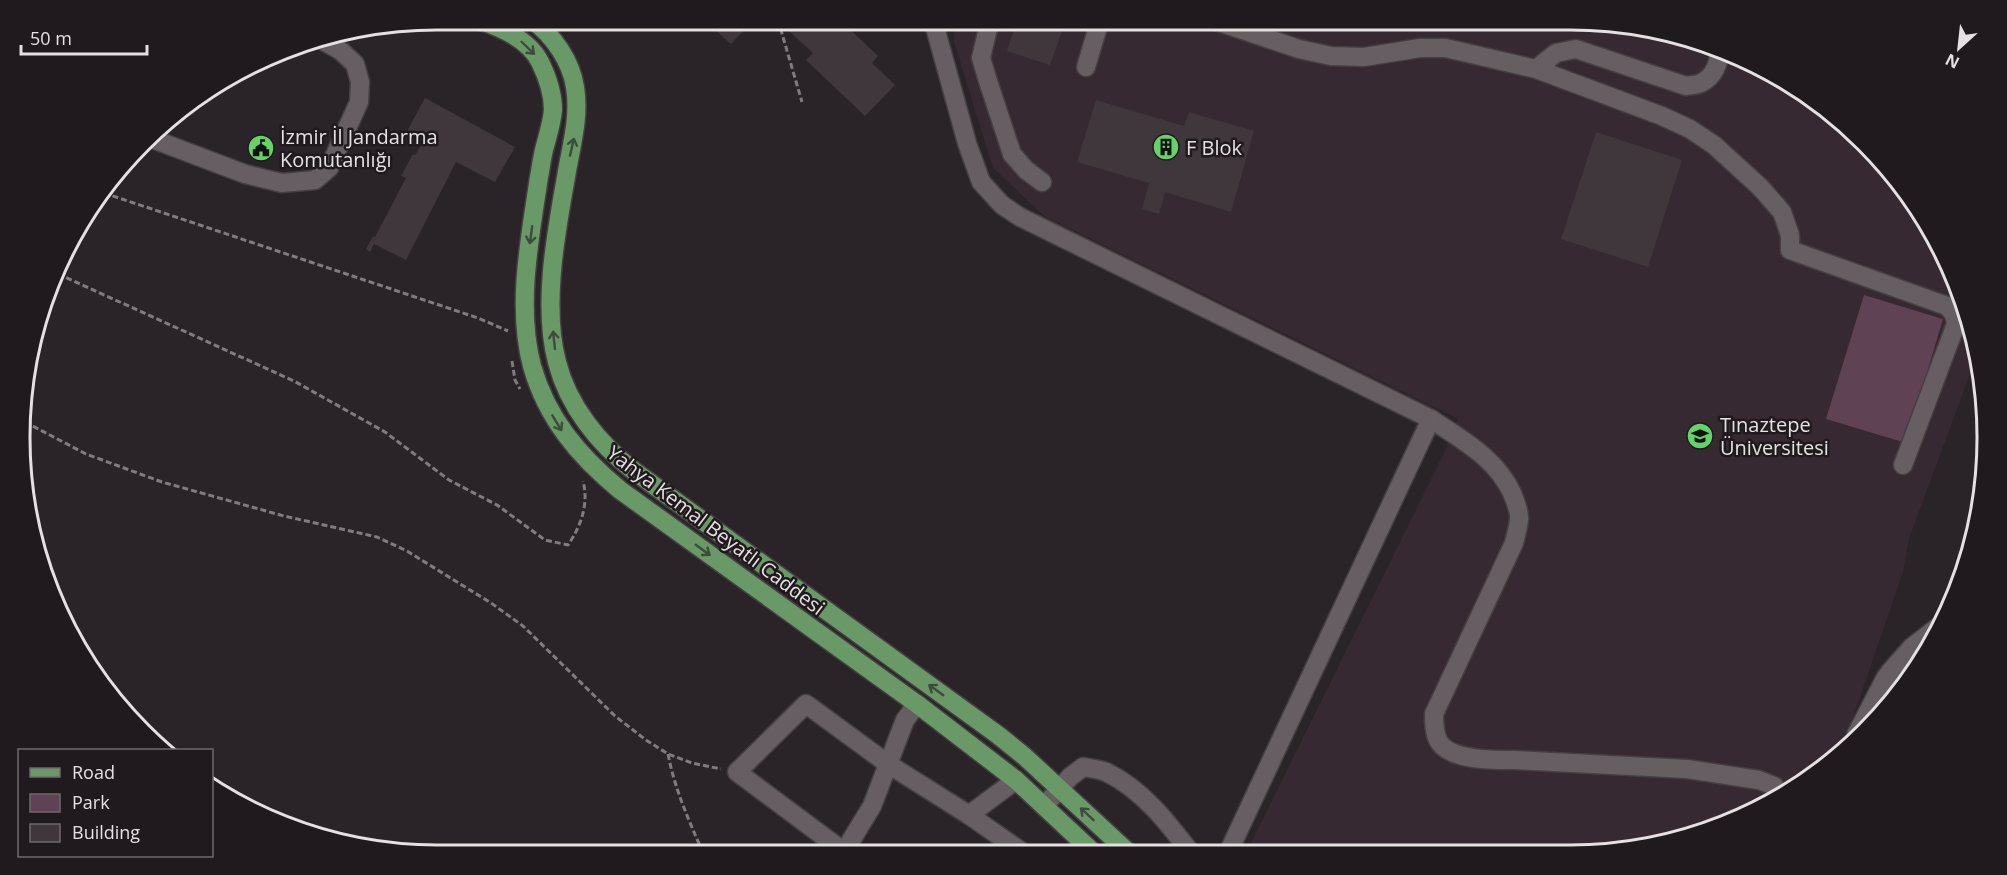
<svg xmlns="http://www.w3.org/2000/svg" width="2007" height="875" font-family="'Open Sans',sans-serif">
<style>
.built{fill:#362931}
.green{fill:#5f4253}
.building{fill:#3f373c}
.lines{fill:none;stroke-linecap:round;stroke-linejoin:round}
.minor-casing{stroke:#453f42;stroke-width:21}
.major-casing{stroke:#453f42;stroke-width:21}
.path{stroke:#817b7e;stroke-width:3;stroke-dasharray:6 3;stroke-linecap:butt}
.minor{stroke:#665e62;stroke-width:18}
.major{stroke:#689967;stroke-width:18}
.oneway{stroke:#3d4c3b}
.labels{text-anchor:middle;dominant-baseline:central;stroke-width:5;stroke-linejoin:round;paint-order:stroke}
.poi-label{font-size:20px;fill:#e5e0e2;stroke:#20191d;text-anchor:start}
.street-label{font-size:20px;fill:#e5e0e2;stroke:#20191d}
.rim{fill:none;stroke:#e5e0e2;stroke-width:3}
</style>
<rect width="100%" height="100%" fill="#2a2327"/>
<path class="built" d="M955,20h615l134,22 75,34 66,47 56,60 44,70 28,77 4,25 -68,184 -6,33 -61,178 -18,19 -94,55 -106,28 -378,1 198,-400 14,-34 -414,-203 -51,-48 -39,-126z"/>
<path class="green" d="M1864,295l79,24 -37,124 -80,-24z"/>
<g class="building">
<path d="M704,20h50l-23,24z"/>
<path d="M800,20h47l-4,3 35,33 -6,7 23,22 -30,31 -59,-56 7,-7 -24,-22z"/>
<path d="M1017,20h49l-16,45 -43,-14z"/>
<path d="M425,98l90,49 -20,35 -39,-20 -50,98 -32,-16 -4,8 -4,-3 7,-13 2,1 31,-59 -5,-2 12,-22 2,1 7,-11 -17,-9z"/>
<path d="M1096,100l88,26 5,-14 65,19 -23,81 -66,-20 -6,22 -17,-5 7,-26 -72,-21z"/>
<path d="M1596,132l86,28 -34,107 -87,-28z"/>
</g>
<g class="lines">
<defs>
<g id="minor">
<path d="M933,20l34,123 14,39 21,23 18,12 411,202c31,21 65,39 81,74 3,8 8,18 7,27 -1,8 -3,15 -5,23l-80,171c0,9 0,19 5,28 12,19 56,18 76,18l172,9 72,11 15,6 2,11"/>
<path d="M990,20l-9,38 7,23 24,73 14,16 16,12"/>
<path d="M1213,20l86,29 32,7 33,1 56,-9h25l18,4 73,17 126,47 28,13 24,16 46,42 22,25 8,23v15l157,56 7,8 2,10 -53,141"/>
<path d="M1086,67l14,-47"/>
<path d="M1536,69l20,-16 20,-4 110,37c5,-1 11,-1 15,-3 13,-6 20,-22 17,-35"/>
<path d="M150,138l95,36 37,9 33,-3 14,-12 30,-66 1,-20 -5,-18 -14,-13 -21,-12"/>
<path d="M1889,673l23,-26 26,-20"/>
<path d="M1856,735l30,-58 18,-9 16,-4"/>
<path d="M1044,806l26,-29 13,-10c7,1 16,2 23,5 36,17 62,51 85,81"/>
<path d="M969,815l47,-35"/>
<path d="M844,852l28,-46 33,-86 12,-16"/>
<path d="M1228,853l203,-434"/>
<path d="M847,854l-110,-82 69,-68 82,60 81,51 56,39"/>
</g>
<g id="major">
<path d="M478,20c22,7 51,20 62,42 7,14 13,33 13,48 -1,12 -5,25 -8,36 -3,10 -4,21 -6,31 -9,61 -23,129 -7,189 15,53 47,90 88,124l297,214 99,76 78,73"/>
<path d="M532,20c21,15 39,41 43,67 5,31 -4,59 -9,90 -10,56 -24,129 -9,185 11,44 42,82 77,109l364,264 26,21 105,97"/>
</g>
</defs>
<use href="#minor" class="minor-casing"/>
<use href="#major" class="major-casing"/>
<g class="path">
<path d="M778,20l24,82"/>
<path d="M104,193l374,125 30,13"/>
<path d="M58,274l236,107 91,51 64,48 48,25 48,35 23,5c13,-19 21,-41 15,-64"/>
<path d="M512,361l3,19 5,9"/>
<path d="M25,422l61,32 76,28 122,34 93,21 30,14 84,52 32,23 92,90 31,24 22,14 24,9 29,6"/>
<path d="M668,754c7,36 21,67 36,101"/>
</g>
<use href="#minor" class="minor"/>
<use href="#major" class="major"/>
</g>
<defs><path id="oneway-shaft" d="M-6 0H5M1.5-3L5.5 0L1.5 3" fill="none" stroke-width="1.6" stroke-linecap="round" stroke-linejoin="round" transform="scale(1.5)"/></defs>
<g class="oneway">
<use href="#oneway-shaft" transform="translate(528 48) rotate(44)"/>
<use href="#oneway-shaft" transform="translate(572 147) rotate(-77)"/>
<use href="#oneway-shaft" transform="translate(531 235) rotate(98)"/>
<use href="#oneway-shaft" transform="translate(554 340) rotate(-96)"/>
<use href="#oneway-shaft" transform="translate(557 423) rotate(59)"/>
<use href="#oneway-shaft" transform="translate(703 550) rotate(36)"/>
<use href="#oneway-shaft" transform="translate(936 690) rotate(-144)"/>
<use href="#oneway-shaft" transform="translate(1087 814) rotate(-137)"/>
</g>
<defs>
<symbol id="building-disc" viewBox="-11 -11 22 22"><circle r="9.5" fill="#64d468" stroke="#20191d"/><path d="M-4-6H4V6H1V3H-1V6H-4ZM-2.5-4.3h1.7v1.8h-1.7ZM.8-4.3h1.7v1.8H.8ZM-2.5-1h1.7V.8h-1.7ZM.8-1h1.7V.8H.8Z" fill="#111"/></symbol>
<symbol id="civic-disc" viewBox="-11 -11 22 22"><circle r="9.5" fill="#64d468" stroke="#20191d"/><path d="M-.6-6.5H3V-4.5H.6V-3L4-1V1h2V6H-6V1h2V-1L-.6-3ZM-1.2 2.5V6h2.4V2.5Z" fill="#111"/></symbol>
<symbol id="university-disc" viewBox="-11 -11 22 22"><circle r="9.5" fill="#64d468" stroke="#20191d"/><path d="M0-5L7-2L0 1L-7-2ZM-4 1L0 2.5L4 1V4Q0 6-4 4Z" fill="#111"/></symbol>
</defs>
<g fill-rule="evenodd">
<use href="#building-disc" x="1151" y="132" width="30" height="30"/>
<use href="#civic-disc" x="246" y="133" width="30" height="30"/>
<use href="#university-disc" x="1685" y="421" width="30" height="30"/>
</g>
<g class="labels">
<g class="poi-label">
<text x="280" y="136">İzmir İl Jandarma<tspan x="280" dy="23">Komutanlığı</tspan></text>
<text x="1186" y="147">F Blok</text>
<text x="1720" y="424">Tınaztepe<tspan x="1720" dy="23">Üniversitesi</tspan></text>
</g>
<g class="street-label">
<text transform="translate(716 530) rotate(37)">Yahya Kemal Beyatlı Caddesi</text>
</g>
</g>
<path d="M0 0H2007V875H0ZM437 30H1570A407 407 0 0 1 1977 437V438A407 407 0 0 1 1570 845H437A407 407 0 0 1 30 438V437A407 407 0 0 1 437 30Z" fill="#20191d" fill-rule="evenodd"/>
<path class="rim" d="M437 30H1570A407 407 0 0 1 1977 437V438A407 407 0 0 1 1570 845H437A407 407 0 0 1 30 438V437A407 407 0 0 1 437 30Z"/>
<rect x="18" y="749" width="195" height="108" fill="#20191d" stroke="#6f696c" stroke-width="1.5"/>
<rect x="30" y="768" width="30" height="9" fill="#689967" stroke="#6f696c" stroke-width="1.5"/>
<text x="72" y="779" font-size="18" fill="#e5e0e2">Road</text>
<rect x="30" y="794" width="30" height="18" fill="#5f4253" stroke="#6f696c" stroke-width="1.5"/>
<text x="72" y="809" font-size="18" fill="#e5e0e2">Park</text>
<rect x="30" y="824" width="30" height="18" fill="#3f373c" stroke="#6f696c" stroke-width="1.5"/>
<text x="72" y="839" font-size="18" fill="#e5e0e2">Building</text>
<g transform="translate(1959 48) rotate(207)" stroke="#20191d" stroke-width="4.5" paint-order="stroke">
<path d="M0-4.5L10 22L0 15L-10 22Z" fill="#e5e0e2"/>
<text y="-9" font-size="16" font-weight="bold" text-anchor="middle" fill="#e5e0e2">N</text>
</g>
<path d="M21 45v9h126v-9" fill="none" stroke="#e5e0e2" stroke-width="3"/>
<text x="30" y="45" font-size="18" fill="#e5e0e2" stroke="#20191d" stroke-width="4.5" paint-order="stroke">50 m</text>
</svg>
